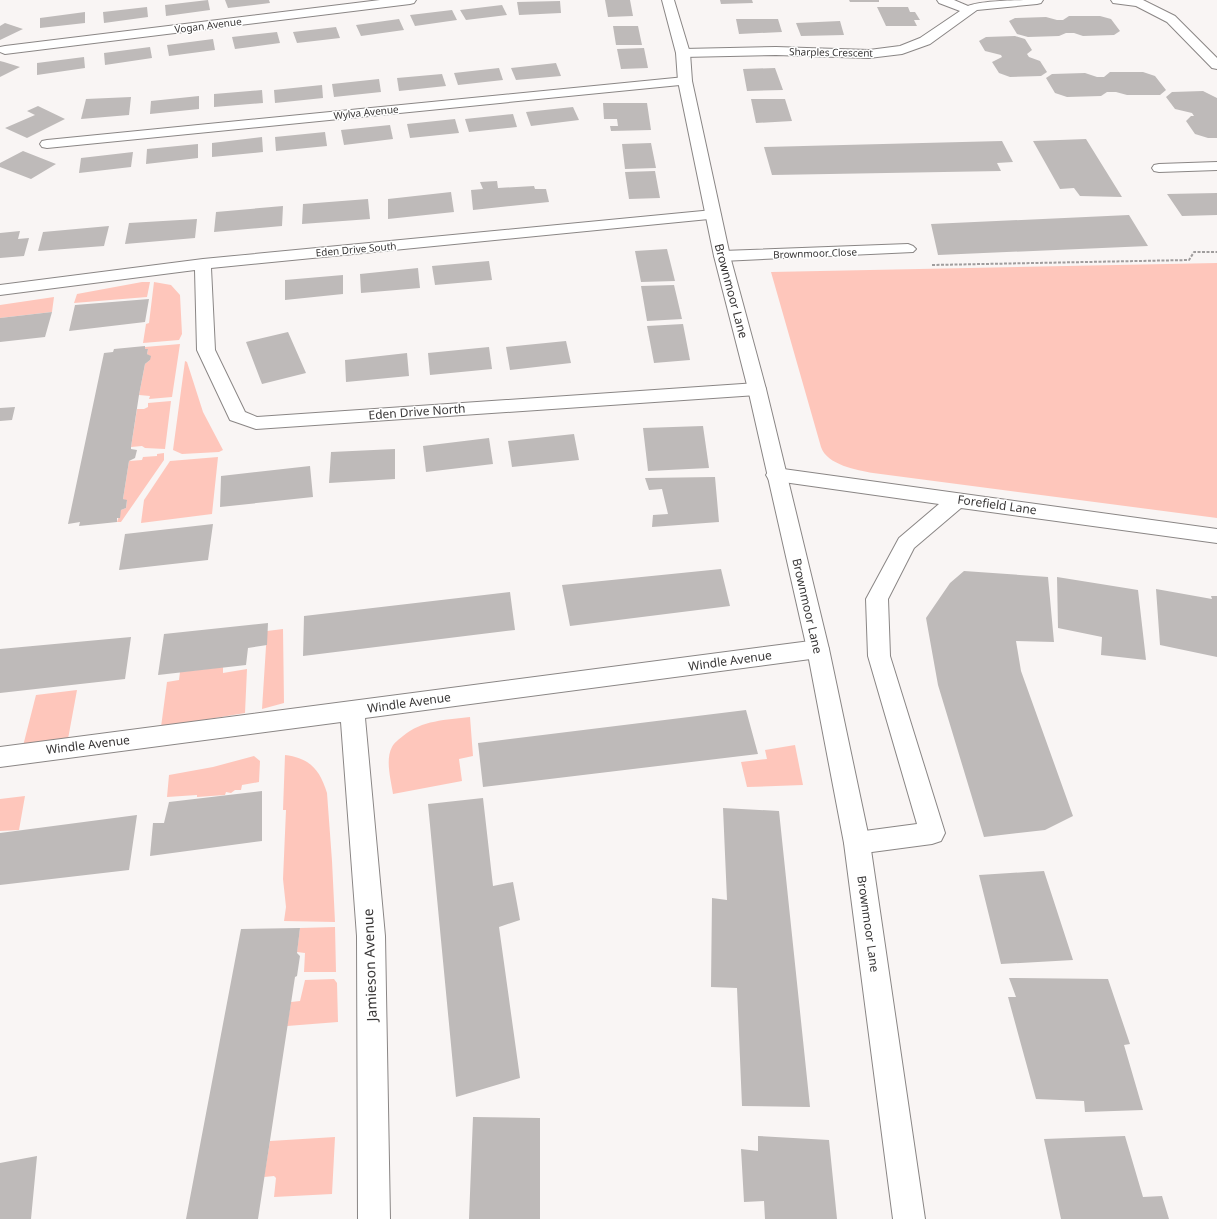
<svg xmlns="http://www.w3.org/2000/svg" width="1217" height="1219" viewBox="0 0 1217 1219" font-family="'Noto Sans',sans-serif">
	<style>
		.green { fill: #fec6bb }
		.building { fill: #bebab9 }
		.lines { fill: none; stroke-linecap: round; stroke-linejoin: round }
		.service-casing { stroke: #8a8685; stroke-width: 2 }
		.minor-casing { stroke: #8a8685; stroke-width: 2 }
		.tertiary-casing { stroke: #8a8685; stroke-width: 2 }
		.path { stroke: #a09d9d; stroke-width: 2; stroke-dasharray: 3 1.5; stroke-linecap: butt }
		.service { fill: #fff; fill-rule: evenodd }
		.minor { fill: #fff; fill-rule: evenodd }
		.tertiary { fill: #fff; fill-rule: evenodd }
		.labels { text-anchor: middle; stroke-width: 3; stroke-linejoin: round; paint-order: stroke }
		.far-street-label { font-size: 10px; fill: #383636; stroke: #fff }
		.street-label { font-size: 12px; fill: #383636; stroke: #fff }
		.near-street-label { font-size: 14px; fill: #383636; stroke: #fff }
	</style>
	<rect width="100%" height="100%" fill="#f9f5f4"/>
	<path class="green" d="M1217,263v255l-344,-45c-16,-3 -46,-8 -52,-26l-50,-175z
		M142,282h8l-3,15 -73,6 3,-9z
		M154,282l17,3 9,10 2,39 -3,6 -36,3 3,-19 3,-1z
		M54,297l-2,15 -52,6v-13z
		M180,344l-8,53 -23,2 1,-3 -11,-1 6,-31 5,-4v-4l-3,-2 1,-5h-3v-2z
		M185,361l2,1 16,50 20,38 -4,2 -37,2 -9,-4z
		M171,401l-6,48 -20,-1 -3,-2 -11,1 6,-38h7l4,-2v-4z
		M164,453v7l-43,62h-4l4,-12 5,-2 1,-7 -4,-2 6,-38 13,-1 1,-3 14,-1v-2z
		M218,457l-6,57 -71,9 3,-23 26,-39z
		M283,629l1,74 -22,6 5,-78z
		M223,667v6l24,-4 -2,44 -84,14 6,-45 12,-2 1,-8z
		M77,690l-9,49 -45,7 13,-51z
		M470,717l3,39 -14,3 3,22 -69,13c-2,-14 -8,-34 -1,-47 2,-4 7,-8 11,-11 19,-16 43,-16 67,-19z
		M795,745l8,40 -56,2 -6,-25 26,-3 -2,-9z
		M285,755c25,3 35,15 42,38l5,68 3,61 -51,-1 2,-14 -3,-28 3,-69h-3z
		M254,756l6,5 -1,21 -17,3 -1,5h-6l-4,3 -5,-1 -1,3 -28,2v-2l-30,2 2,-22 44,-8z
		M25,796l-6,34 -19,1v-32z
		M335,927l1,45h-32l1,-19 -8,-1 3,-24z
		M334,979l3,4 1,39 -51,4 4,-24 9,-1 5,-21z
		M335,1137l-3,57 -58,3 2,-19 -2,-2 -10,1 6,-36z"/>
	<path class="building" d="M208,0l2,10 -44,6 -1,-11z
		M225,0h44l1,3 -42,5z
		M605,0h25l3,16 -25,1z
		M720,0h32l1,3 -32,1z
		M849,0h30v2h-29z
		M560,1l1,12 -42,2 -2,-13z
		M502,5l5,10 -41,5 -6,-10z
		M147,7l1,10 -44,6 -1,-11z
		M877,7h31l2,5h5l5,8h-6l3,6h-31z
		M452,10l5,10 -42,6 -5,-11z
		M85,12v11l-45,5v-10z
		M1069,16h31l11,3 9,12 -6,4 -31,1 -9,-3h-8l-7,3 -31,1 -11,-3 -8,-13 6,-3 31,-1 11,3h6z
		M399,19l5,11 -43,6 -5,-11z
		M736,19h42l4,13 -43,2z
		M840,21l4,14 -43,1 -5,-13z
		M5,23l18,6 -23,11v-14z
		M613,26h25l4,19h-26z
		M336,27l4,11 -43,5 -4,-11z
		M277,32l3,11 -45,6 -3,-12z
		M1015,36l10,3 7,11 -5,4 2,3 11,4 7,11 -6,4 -31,1 -11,-4 -7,-11 10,-5 -1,-2 -16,-4 -6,-10 7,-4z
		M213,39l2,11 -46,6 -2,-11z
		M150,47l2,11 -47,7 -1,-12z
		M644,48l4,20 -27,1 -4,-20z
		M84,57l1,11 -48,7v-12z
		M0,61l4,1 16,5 -20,10z
		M556,63l5,13 -45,4 -5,-12z
		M499,68l4,12 -45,5 -4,-12z
		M775,68l8,22 -36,1 -4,-22z
		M1110,72h33l12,4 11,14 -6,5h-33l-11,-3h-9l-6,4 -34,1 -12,-4 -9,-15 6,-4 33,-1 12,4h7z
		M442,74l4,12 -47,5 -2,-13z
		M379,79l2,13 -47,5 -2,-13z
		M322,85l1,13 -48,5 -1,-13z
		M262,90l1,13 -49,4v-13z
		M1203,91l14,7v40h-9l-13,-4 -9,-13 5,-5h3l-2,-3 -17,-4 -9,-12 6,-5z
		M199,96v13l-49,5 1,-13z
		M131,97l-2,18 -48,4 5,-20z
		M751,99h34l7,22 -36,2z
		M603,103h44l4,27 -40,1 -1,-5h8l-1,-7h-13z
		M38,106l27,13 -38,19 -22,-10 30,-13 -8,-4z
		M573,107l6,13 -48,6 -5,-14z
		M513,114l4,13 -48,5 -4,-13z
		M455,119l4,14 -49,5 -3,-14z
		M390,125l3,14 -49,6 -3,-15z
		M325,132l2,14 -51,5 -1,-14z
		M262,137l1,15 -51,5v-14z
		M1086,139l36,58 -42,-1 -6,-8 -14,1 -27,-48z
		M1002,141l11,21 -16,1 4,8 -229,4 -8,-28z
		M651,143l5,25 -31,1 -3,-25z
		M198,144v14l-52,6 1,-15z
		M23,151l33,13 -25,15 -31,-12v-4z
		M133,152l-2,15 -52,6 2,-15z
		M655,171l5,27 -31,1 -4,-27z
		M497,181l1,7 36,-2 1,3h11l3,13 -76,8 -2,-20 12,-1 -3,-7z
		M451,192l3,20 -66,7v-20z
		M1217,193v22l-35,1 -15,-22z
		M368,199l2,20 -68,5 1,-20z
		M283,206l-1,20 -68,6 2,-20z
		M1129,215l19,31 -210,9 -7,-31z
		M197,219l-2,19 -70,6 4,-21z
		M109,226l-5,20 -66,5 5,-19z
		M20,231l-2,8 11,-1 -5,18 -24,2v-25z
		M667,249l8,32 -34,1 -6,-31z
		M489,261l3,19 -57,5 -3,-19z
		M418,268l2,20 -59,5 -1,-19z
		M343,275v19l-58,6v-20z
		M674,285l8,34 -35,2 -6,-35z
		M149,299l-4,23 -76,9 6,-26z
		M52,312l-7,25 -45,5v-24z
		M683,324l7,36 -36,3 -7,-37z
		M288,332l18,41 -44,11 -16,-42z
		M566,341l5,22 -61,7 -4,-23z
		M145,346v3h3l-1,5 4,2 -1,4 -5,4 -6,31 -8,52v2l6,1 -2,8 -6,3 -6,38 4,1 -1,8 -5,2 -1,8h-3v4l-38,4 1,-4 -12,2 36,-171 9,-1 1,-3z
		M489,347l3,22 -62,6 -2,-22z
		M407,353l2,23 -63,6 -1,-22z
		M15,407l-3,13 -12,1v-13z
		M703,426l6,42 -61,3 -5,-43z
		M574,434l5,26 -67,7 -4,-26z
		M489,438l4,26 -67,8 -3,-26z
		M395,449v30l-66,4 2,-31z
		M310,466l3,31 -93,10 1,-31z
		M715,477l4,45 -67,5 1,-12 15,-1 -6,-25 -13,1 -4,-12z
		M213,524l-5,36 -89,10 6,-36z
		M721,569l9,37 -160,20 -8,-41z
		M964,571l84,6 6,65 -38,-1 5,30 52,145 -28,14 -61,7 -46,-152 -12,-67 24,-35z
		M1057,577l81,13 8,70 -45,-5 1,-18 -44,-9z
		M1156,589l56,10 -1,-3h6v61l-57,-12z
		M510,592l5,38 -212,26 1,-40z
		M268,623l-1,22 -19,3 -2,17 -88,10 6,-41z
		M131,637l-6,42 -125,14v-44z
		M746,710l12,44 -275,33 -5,-44z
		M262,791v50l-112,15 3,-33h11l5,-21z
		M483,798l10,88 20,-4 7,38 -21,7 21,151 -64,19 -28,-293z
		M723,808l56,3 31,296 -68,-1 -5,-118 -26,-1 1,-89 15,2z
		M137,815l-8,55 -129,15v-52z
		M1044,871l29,89 -72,4 -22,-89z
		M300,928l-3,25 3,3 -3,20 -2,1 -37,242h-72l55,-290z
		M1009,978l99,1 22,65 -6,1 19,65 -58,2 -1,-11 -48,-2 -28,-102h8z
		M473,1117l67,1v101h-71z
		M758,1136l71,4 8,79h-72l-1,-18 -20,1 -3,-53 17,2z
		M1125,1136l18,61 19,-1 7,23h-108l-17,-80z
		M37,1156l-6,63h-31v-56z"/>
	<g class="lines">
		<defs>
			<path id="service" d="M908,244l5,2 3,3 -3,3 -191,9 -6,-2 -2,-3 2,-3 6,-2z"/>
			<path id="minor" d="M380,0h36l-2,3 -4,1 -405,50 -5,-2v-5l5,-1z
				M937,0h17l14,6c14,-6 57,-6 75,-6l-2,3 -4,1 -60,6 -47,34 -28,10 -33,4 -93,-3 -93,2 -5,-1 -2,-3 2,-3 5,-1 93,-2 93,3 31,-4 20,-8 40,-27 -21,-8z
				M1111,0h32l32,16 42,42v11l-5,-1 -45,-46 -31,-16 -23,-3z
				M685,77l5,1 2,3 -2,3 -643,64 -5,-1 -2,-3 2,-3 5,-1z
				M1217,162v8l-58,2 -5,-1 -2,-3 2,-3 5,-1z
				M713,210l6,2 2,3 -2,3 -508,50 4,82 30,62 12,5 500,-34 7,2 2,4 -2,4 -7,2 -501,34 -26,-9 -33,-70 -2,-80 -195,25v-10l203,-26z
				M776,468l441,61v14l-256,-35 -47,40 -26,51 2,57 55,177 -4,8 -9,3 -75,10 -9,-3 -4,-8 4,-8 9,-3 60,-8 -49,-168 -2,-57 33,-61 40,-34 -170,-24 -3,-5 3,-5z
				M818,640l8,3 3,6 -3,6 -8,3 -453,60 20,218 5,283h-32l-1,-283 -16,-214 -341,45v-20z"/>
			<path id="tertiary" d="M662,0h12l16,53 2,28 38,175 36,133 63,260 41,194 55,376h-32l-49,-376 -37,-194 -59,-260 -34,-133 -36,-175 -2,-28z"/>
		</defs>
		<use href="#service" class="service-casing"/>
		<use href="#minor" class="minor-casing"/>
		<use href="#tertiary" class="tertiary-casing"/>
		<path class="path" d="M932,265l257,-5 5,-8h23"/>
		<use href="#service" class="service"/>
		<use href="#minor" class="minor"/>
		<use href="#tertiary" class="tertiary"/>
	</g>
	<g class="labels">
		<g class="far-street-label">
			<text transform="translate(208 25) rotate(-7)" y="4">Vogan Avenue</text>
			<text transform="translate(831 52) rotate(1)" y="4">Sharples Crescent</text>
			<text transform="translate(366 112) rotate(-6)" y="4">Wylva Avenue</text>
			<text transform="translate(356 249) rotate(-5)" y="4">Eden Drive South</text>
			<text transform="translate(815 253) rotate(-2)" y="4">Brownmoor Close</text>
		</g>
		<g class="street-label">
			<text transform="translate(731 291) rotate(75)" y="4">Brownmoor Lane</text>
			<text transform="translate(417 412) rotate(-4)" y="4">Eden Drive North</text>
			<text transform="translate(997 505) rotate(8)" y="4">Forefield Lane</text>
			<text transform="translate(807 606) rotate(77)" y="4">Brownmoor Lane</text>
			<text transform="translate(730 661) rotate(-8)" y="4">Windle Avenue</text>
			<text transform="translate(409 703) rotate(-8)" y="4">Windle Avenue</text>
			<text transform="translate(88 745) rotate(-7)" y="4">Windle Avenue</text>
			<text transform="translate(868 924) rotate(82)" y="4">Brownmoor Lane</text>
		</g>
		<g class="near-street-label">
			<text transform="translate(370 965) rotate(-92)" y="5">Jamieson Avenue</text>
		</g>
	</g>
</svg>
